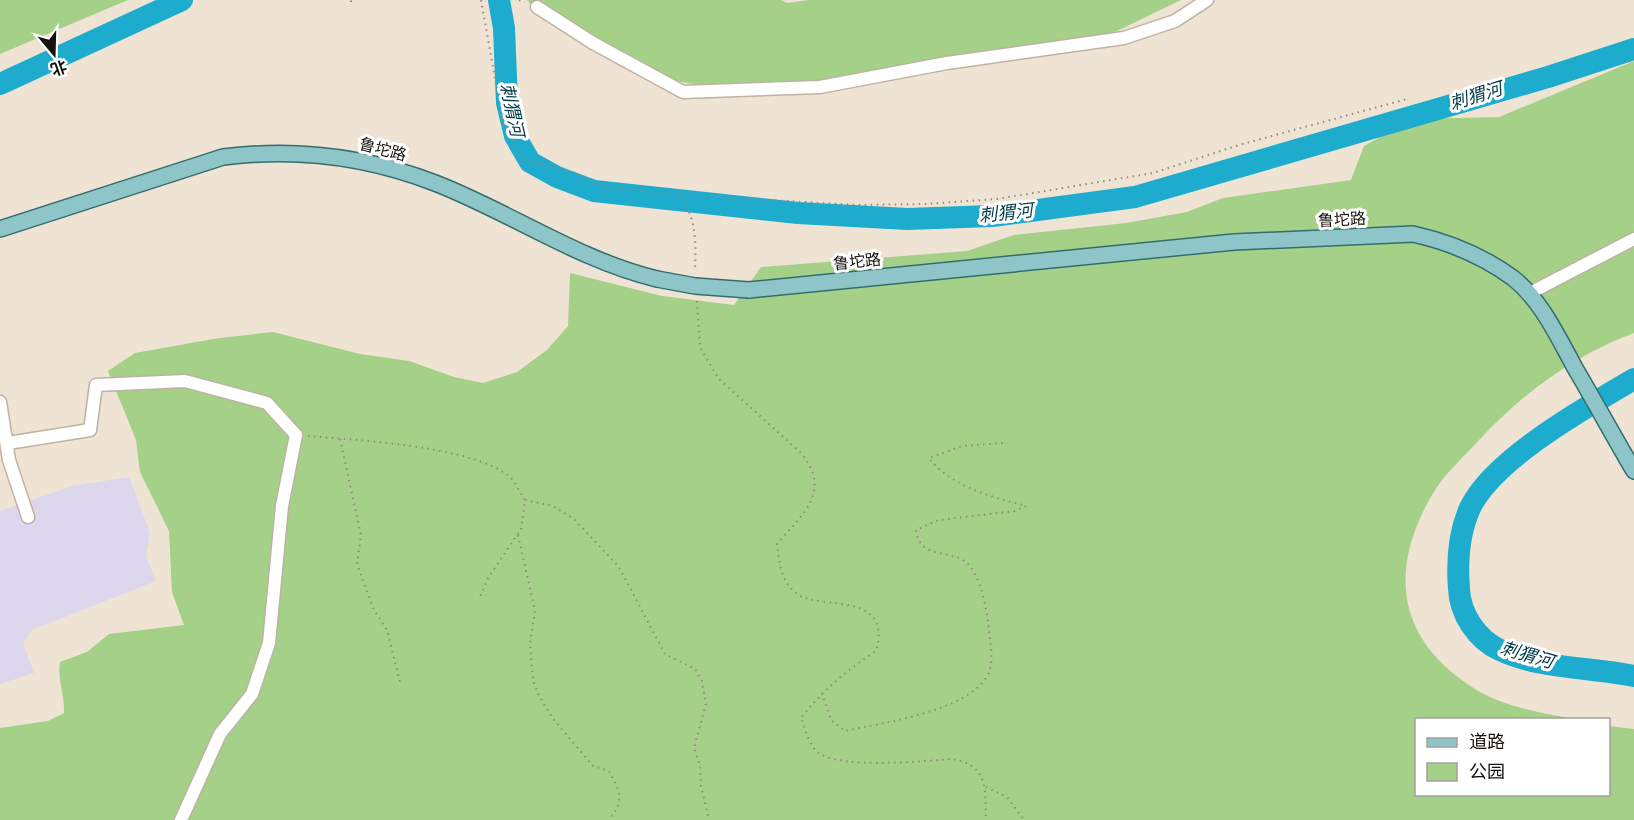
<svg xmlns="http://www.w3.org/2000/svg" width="1634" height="820" viewBox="0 0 1634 820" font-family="'PT Sans Narrow','Noto Sans SC',sans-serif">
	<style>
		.commercial { fill: #dcd7ed }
		.green { fill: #a5d087 }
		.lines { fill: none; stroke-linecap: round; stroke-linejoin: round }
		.river { stroke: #1dacce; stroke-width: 22 }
		.minor-casing { stroke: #beb2a3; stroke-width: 15 }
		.major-casing { stroke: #336d6e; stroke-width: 18 }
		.path { stroke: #91897e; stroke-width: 2; stroke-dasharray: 1.5 4.5; stroke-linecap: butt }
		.minor { stroke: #fff; stroke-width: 12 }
		.major { stroke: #8ec5c8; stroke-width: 15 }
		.major-bridge-casing { stroke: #336d6e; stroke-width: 18; stroke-linecap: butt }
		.major-bridge { stroke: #8ec5c8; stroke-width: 15 }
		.labels { text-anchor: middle; stroke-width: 6; stroke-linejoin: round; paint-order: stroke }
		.street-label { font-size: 16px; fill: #15110c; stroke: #fff }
		.water-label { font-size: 18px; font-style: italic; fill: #003b49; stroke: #fff }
	</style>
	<rect width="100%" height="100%" fill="#efe3d3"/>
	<path class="commercial" d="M129,477l21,56 -4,23 10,25 -124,49 -9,13 11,30 -34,11v-173l72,-25z"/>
	<path class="green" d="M0,0h128l-128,54z
		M527,0h254l6,3 22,-3h372l-64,31 -44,11 -245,43 -118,2 -45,-8 -129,-68z
		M1634,61v272c-61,23 -111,60 -155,107 -16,18 -35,34 -47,55 -45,77 -34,146 43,194 29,18 67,24 100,30l-159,1v74h192l1,-68 25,3v91h-1634v-92l48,-7 16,-8c1,-18 -7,-33 -4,-51l27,-10 22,-18 75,-9 -12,-33 -3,-61 -29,-59 -4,-32 -28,-69 27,-18 84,-15 54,-6 87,22 49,7 45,16 29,6 34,-11 30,-22 21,-24 2,-53 92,23 72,9 27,-38 206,-16 47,-16 112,-12 61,-11 36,-14 128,-18 13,-34 49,-27 86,-2z"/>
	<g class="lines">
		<path class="river" d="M499,0l5,28 3,75 8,33 15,26 27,15 37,14 204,22 109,6 85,-3 143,-19 413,-120 86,-28
			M0,84l182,-84
			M1634,379c-46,27 -141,80 -164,129 -11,24 -13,55 -11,81 1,24 17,50 41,61 40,19 91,17 134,26"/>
		<defs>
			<path id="minor" d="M537,7l56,36 90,49 137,-5 127,-24 177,-25 51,-17 32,-21
				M1528,294l106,-55
				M0,402l9,58 19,57
				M8,443l82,-13 6,-45 89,-4 82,22 29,32 -14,71 -13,137 -17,51 -32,40 -39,86"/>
			<path id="major" d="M0,229l223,-72c72,-9 145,0 212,26 75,29 143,77 222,96
				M749,290l485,-48 179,-8c36,8 70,22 100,44 28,22 45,59 62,90 20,34 39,69 59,103"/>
		</defs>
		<use href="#minor" class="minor-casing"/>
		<use href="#major" class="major-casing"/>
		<path class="path" d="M481,0l22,123 19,36 50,14 31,14 76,8c18,21 17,50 16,76
			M519,0l6,2
			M351,2v-2
			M679,195l179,10 67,-1 72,-5 156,-26 86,-28 168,-46
			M697,301l3,46 18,31 84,76c30,39 0,60 -25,90 2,18 4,38 20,50 25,17 96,-4 79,57 -29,19 -54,40 -75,67 4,11 9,30 19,36 26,15 102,7 133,5 36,7 32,30 33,61
			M308,436c48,4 166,10 202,41 6,6 10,16 15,23l-4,29 -33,49 -9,21
			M340,439l21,96 -4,29 17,46 13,20 13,52
			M525,500l28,6 22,14 44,47 46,87 30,15 7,12 4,23 -12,44 6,17 1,21 8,34
			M518,535l17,76 -5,32 3,37 6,16 15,24 39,46 16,5c11,21 16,29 0,49
			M822,693l9,27 14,11c37,-8 123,-20 142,-55 8,-13 3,-31 2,-45 -2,-19 -7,-51 -20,-66 -15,-17 -50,-4 -53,-35l23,-10 76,-9 11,-5c-33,-9 -75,-19 -97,-48l33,-12 41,-3
			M986,787l21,10 17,23"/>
		<use href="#minor" class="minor"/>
		<use href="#major" class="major"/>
		<defs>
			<path id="major-bridge" d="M657,279l38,7 54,4"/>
		</defs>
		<use href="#major-bridge" class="major-bridge-casing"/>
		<use href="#major-bridge" class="major-bridge"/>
	</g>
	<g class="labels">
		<g class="street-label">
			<text transform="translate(383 149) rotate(15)" y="6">鲁坨路</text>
			<text transform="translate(1342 219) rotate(-3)" y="6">鲁坨路</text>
			<text transform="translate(857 261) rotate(-6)" y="6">鲁坨路</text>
		</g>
		<g class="water-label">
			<text transform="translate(1476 96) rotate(-17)" y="6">刺猬河</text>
			<text transform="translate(512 110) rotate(78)" y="6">刺猬河</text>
			<text transform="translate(1006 213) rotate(-6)" y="6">刺猬河</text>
			<text transform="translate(1527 655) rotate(16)" y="6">刺猬河</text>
		</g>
	</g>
	<rect x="1415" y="718" width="195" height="78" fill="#ffffff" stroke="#a1a09e" stroke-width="1.5"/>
	<rect x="1427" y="738" width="30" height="9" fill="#8ec5c8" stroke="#a1a09e" stroke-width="1.5"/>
	<text x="1469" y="748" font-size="18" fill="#15110c">道路</text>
	<rect x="1427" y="763" width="30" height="18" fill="#a5d087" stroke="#a1a09e" stroke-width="1.5"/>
	<text x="1469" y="778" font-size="18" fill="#15110c">公园</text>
	<g transform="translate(54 54) rotate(161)" stroke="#ffffff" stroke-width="4.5" paint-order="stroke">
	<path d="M0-4.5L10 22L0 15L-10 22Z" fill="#15110c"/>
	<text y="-9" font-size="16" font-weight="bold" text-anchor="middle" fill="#15110c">北</text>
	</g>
</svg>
